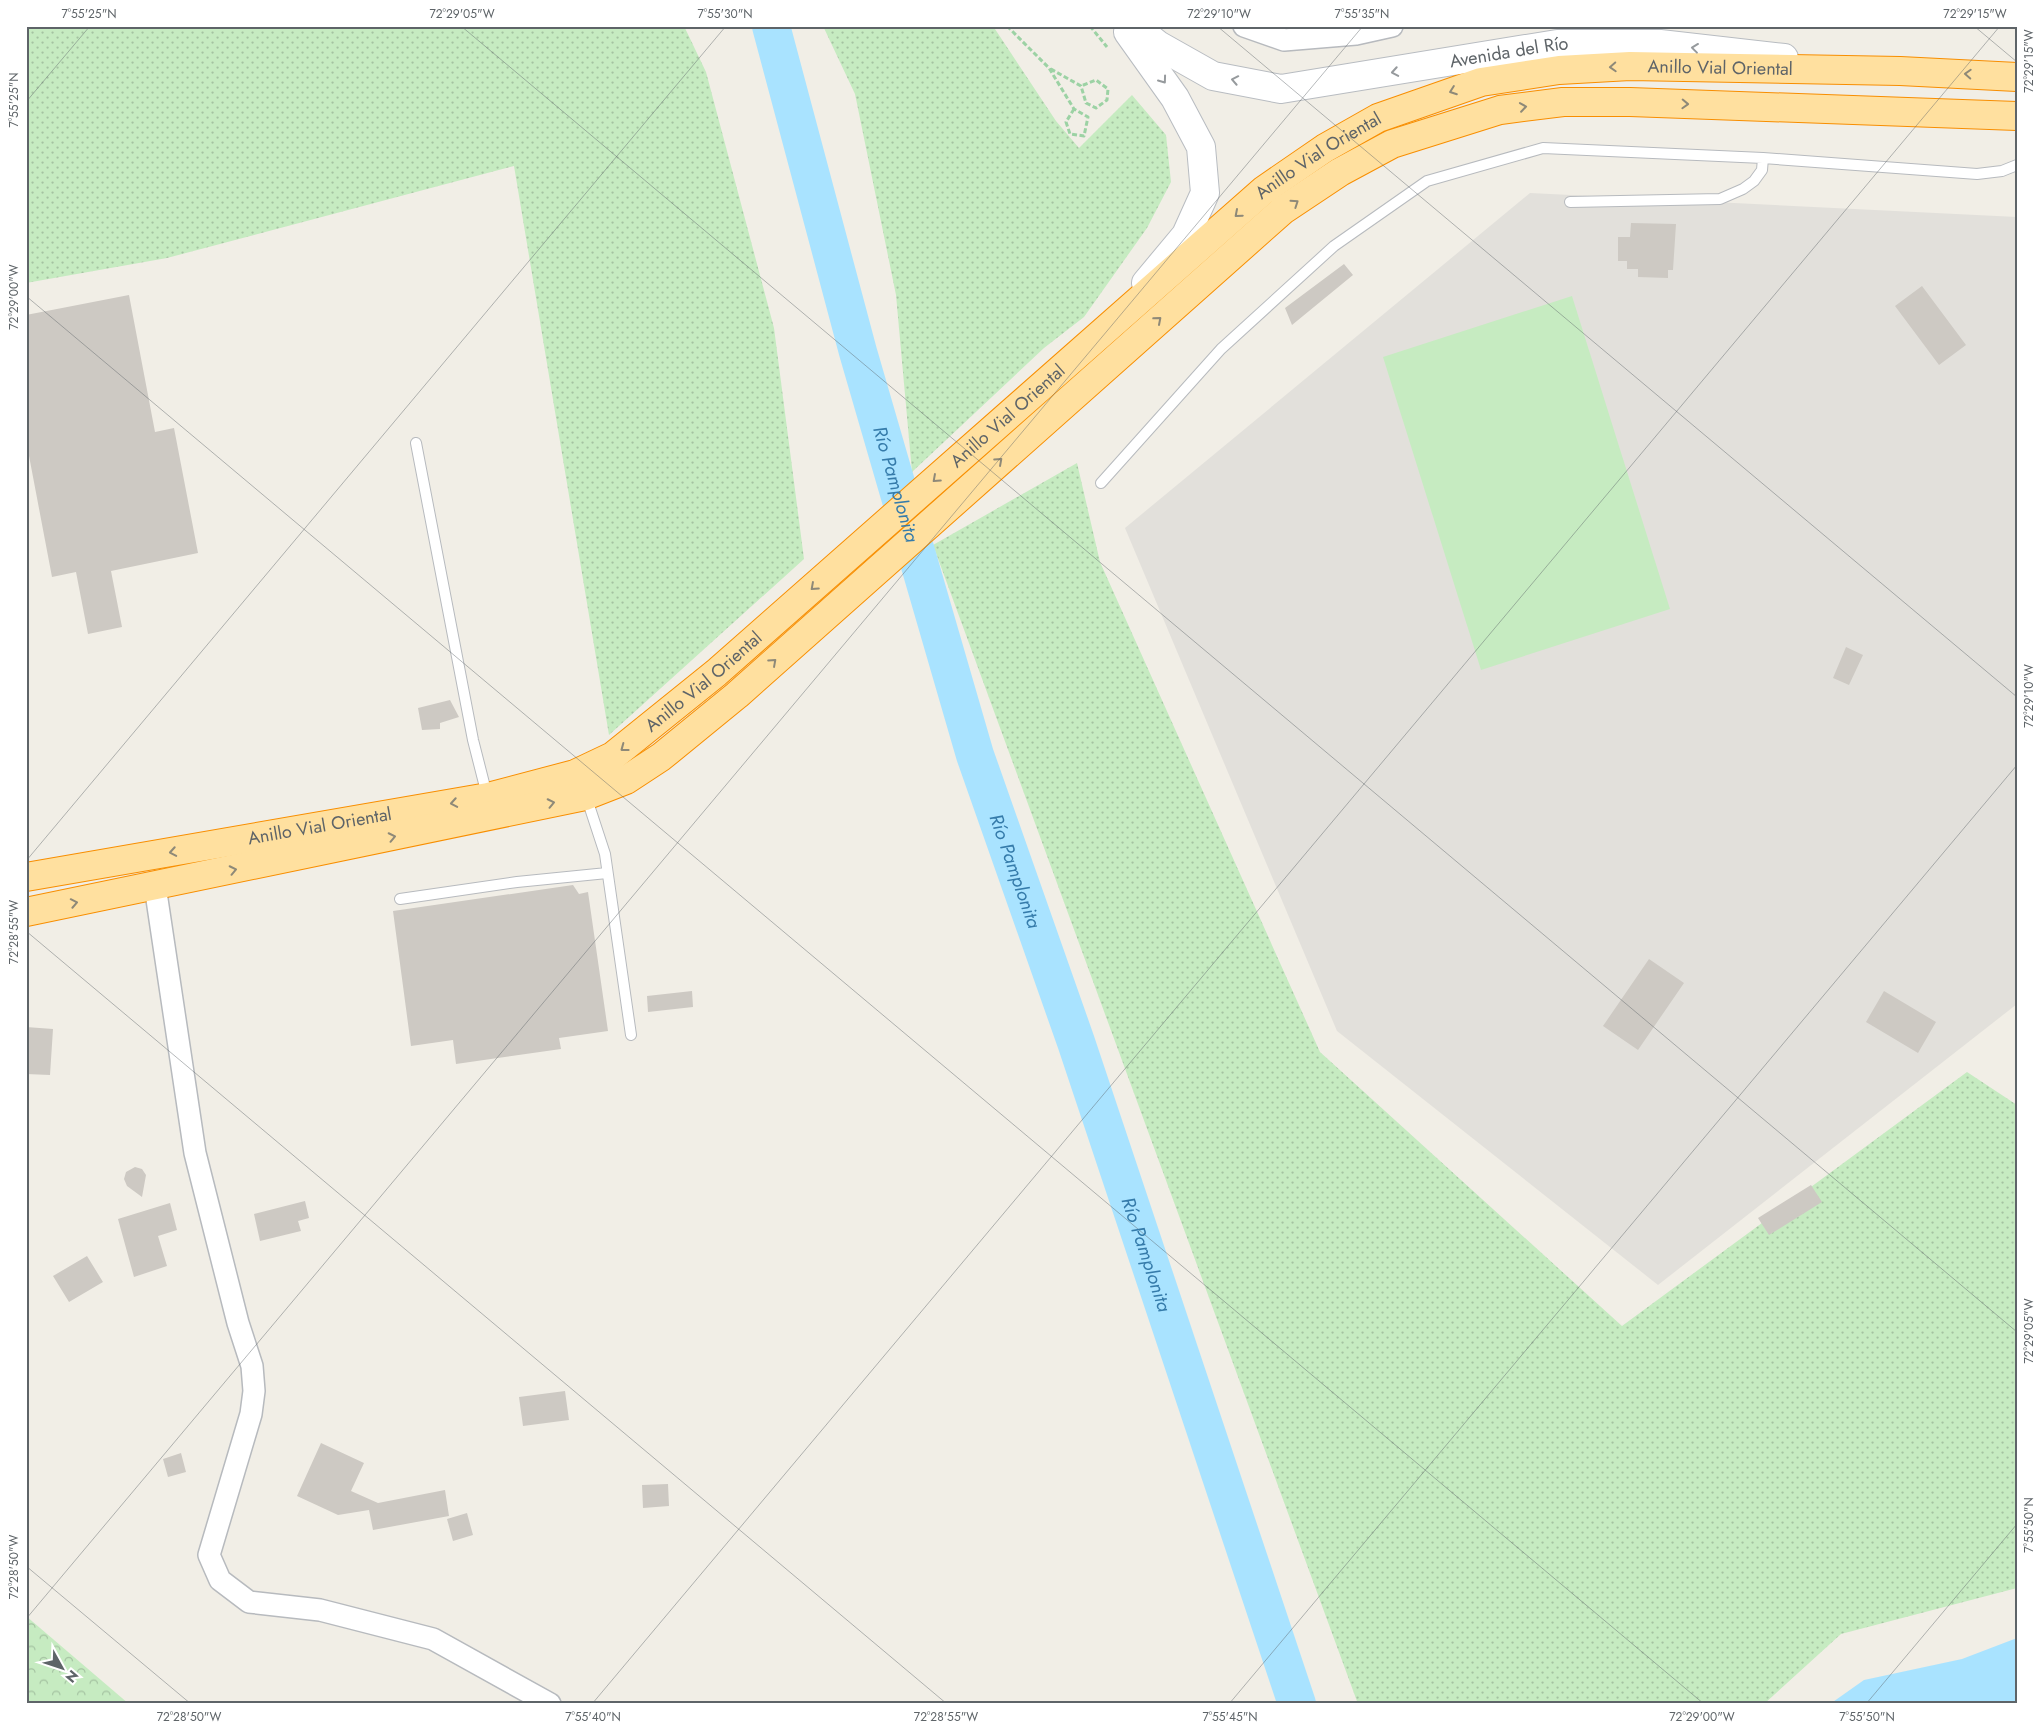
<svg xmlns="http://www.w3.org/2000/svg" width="2043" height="1730" viewBox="0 0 2043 1730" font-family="Jost,sans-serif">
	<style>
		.industrial { fill: #e2e0db }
		.grass { fill: url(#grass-dots) }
		.forest { fill: url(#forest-crowns) }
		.pitch { fill: #c6ebc1 }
		.water { fill: #a9e3ff }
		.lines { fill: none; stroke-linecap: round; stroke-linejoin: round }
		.river { stroke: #a9e3ff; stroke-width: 38 }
		.building { fill: #cdc9c3 }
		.service-casing { stroke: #b7babe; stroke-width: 12 }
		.minor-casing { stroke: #b7babe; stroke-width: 24 }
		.secondary-casing { stroke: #b8bcc1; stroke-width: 30 }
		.trunk-casing { stroke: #f88e00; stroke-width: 30 }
		.path { stroke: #9cd2a4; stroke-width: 3; stroke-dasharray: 5 2.5; stroke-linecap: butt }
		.service { stroke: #fff; stroke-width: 10 }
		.minor { stroke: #fff; stroke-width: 21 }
		.secondary { stroke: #fff; stroke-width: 28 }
		.trunk { stroke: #ffe09f; stroke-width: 28 }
		.oneway { stroke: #969a9d }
		.oneway2 { stroke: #8e8978 }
		.ticks { fill: none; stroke: #5e6468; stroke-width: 1; stroke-opacity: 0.45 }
		.labels { text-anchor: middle; stroke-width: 5; stroke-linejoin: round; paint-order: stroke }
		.street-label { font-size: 18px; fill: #5e6468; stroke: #fff }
		.water-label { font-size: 19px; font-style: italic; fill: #357baa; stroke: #fff }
		.neatline { fill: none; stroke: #5e6468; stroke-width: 2 }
		.ticks-label { font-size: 12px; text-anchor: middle; fill: #5e6468 }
	</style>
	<defs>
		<pattern id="grass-dots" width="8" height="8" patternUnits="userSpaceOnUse" patternTransform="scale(1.25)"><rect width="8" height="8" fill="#c6ebc1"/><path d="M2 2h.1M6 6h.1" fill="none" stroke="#a4c2a1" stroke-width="1.8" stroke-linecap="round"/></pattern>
		<pattern id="forest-crowns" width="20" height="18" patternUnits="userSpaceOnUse" patternTransform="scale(1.25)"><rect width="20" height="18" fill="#c6ebc1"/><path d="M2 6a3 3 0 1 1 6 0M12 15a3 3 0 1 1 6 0" fill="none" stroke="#a4c2a1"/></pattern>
	</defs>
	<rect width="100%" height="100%" fill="#f1eee6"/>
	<path class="industrial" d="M1530,193l487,24v787l-359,281 -321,-254 -212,-503z"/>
	<path class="grass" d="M26,26h658l22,46 68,256 30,231 -195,176 -95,-569 -347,92 -141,25z
		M823,26h170l63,95 23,27 53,-53 34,40 5,47 -24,46 -63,89 -40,31 -132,124 -16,-177 -41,-201z
		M1077,463l23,99 220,490 302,274 345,-254 50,33v483l-176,46 -77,70h-406l-425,-1159z"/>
	<path class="forest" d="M26,1616l103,88h-103z"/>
	<path class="pitch" d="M1572,296l98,313 -189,61 -98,-313z"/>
	<path class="water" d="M2017,1638v66h-187l34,-24 98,-21z"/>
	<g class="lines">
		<path class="river" id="s1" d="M771,26l87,326 117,403 101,287 221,662"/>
	</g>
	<path class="building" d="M1631,223l45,1 -3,46h-5v8l-30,-1v-8h-11v-8h-9v-24h12z
		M1344,264l9,11 -61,50 -7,-17z
		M1922,286l44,59 -27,20 -44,-59z
		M129,295l26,137 19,-4 24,125 -87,18 11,56 -34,7 -12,-62 -24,5 -26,-137v-125z
		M1846,647l17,8 -14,30 -16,-7z
		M450,700l9,17 -19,6v6l-18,1 -4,-22z
		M573,885l6,9 9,-2 20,139 -49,7 2,11 -105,15 -3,-24 -42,6 -18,-135z
		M1649,959l35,24 -46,67 -35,-24z
		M692,991l1,16 -45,5 -1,-16z
		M1884,991l52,31 -18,31 -52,-31z
		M26,1027l27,2 -3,46 -24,-1z
		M135,1167l7,2 4,6 -4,22 -15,-11 -3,-7 2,-7z
		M1811,1185l11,17 -53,33 -11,-17z
		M305,1201l4,17 -11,3 3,10 -41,10 -6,-27z
		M170,1203l7,27 -19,6 9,30 -33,11 -16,-58z
		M87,1256l16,26 -34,20 -16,-26z
		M565,1391l4,29 -46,6 -4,-29z
		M321,1443l43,20 -13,28 27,12 67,-13 4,26 -76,14 -4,-20 -31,5 -41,-19z
		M181,1453l5,19 -18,5 -5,-18z
		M668,1484l1,22 -26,2 -1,-23z
		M467,1513l6,22 -20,6 -6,-22z"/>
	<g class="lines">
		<defs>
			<path id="service" d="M1570,202l150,-3 23,-10 11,-8 8,-11 1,-12 214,16 25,-3 15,-6
				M416,443l57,297 14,55
				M1101,483l120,-134 113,-103 93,-65 116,-33 220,10
				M586,796l19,58 26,181
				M400,899l117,-17 90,-9"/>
			<path id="minor" d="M1244,26l40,14 72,-6 36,-8
				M155,886l40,267 43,170 14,43 2,25 -3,23 -42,141 11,25 29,22 71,8 113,29 117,65"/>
			<g id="secondary">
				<path id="s2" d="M1134,26l24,19 55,31 68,13 276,-45h103l124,14"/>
				<path d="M1128,32l47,66 26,49 4,46 -19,42 -40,48"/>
			</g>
			<g id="trunk">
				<path id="s3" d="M26,877l462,-80 87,-23 38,-18 103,-83 548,-483 61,-42 53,-30 103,-36 78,-12 71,-4 270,5 117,6"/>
				<path d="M26,912l559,-116 41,-16 35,-23 76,-62 546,-485 57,-38 52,-28 108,-34 63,-8h67l387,14"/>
			</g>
		</defs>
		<use href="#service" class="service-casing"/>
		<use href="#minor" class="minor-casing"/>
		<use href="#secondary" class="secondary-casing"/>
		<use href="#trunk" class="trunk-casing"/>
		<path class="path" d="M1007,26l42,42
			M1090,26l17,21
			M1074,109l-8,13 4,12 14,2 4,-19 -14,-8 -25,-41 32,18 5,17 10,5 11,-8 1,-11 -12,-9 -15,6"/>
		<use href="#service" class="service"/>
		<use href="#minor" class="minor"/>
		<use href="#secondary" class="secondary"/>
		<use href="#trunk" class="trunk"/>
	</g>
	<defs><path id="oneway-chevron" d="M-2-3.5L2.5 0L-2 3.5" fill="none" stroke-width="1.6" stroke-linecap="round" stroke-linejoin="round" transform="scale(1.25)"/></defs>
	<g class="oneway">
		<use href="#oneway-chevron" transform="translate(1695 48) rotate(-173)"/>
		<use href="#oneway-chevron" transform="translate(1395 72) rotate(170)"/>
		<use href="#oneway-chevron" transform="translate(1163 80) rotate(54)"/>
		<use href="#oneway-chevron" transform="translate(1235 80) rotate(-169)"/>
	</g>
	<g class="oneway2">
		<use href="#oneway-chevron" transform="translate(1613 67) rotate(177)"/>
		<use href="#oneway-chevron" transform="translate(1968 74) rotate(-177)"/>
		<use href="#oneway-chevron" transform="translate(1453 91) rotate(160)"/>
		<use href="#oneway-chevron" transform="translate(1685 104) rotate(2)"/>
		<use href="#oneway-chevron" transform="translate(1523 107) rotate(-8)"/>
		<use href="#oneway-chevron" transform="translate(1295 203) rotate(-34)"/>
		<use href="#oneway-chevron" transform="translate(1238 214) rotate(139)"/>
		<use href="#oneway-chevron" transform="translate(1158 320) rotate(-41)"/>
		<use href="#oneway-chevron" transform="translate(999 461) rotate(-42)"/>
		<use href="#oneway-chevron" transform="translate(936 479) rotate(138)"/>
		<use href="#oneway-chevron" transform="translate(814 587) rotate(138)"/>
		<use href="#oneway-chevron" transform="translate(773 662) rotate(-42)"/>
		<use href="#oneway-chevron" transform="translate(624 748) rotate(143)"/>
		<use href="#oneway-chevron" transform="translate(454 803) rotate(170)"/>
		<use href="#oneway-chevron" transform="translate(551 803) rotate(-12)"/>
		<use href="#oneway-chevron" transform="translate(392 837) rotate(-12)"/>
		<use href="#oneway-chevron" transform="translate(173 852) rotate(170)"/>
		<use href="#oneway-chevron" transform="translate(233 870) rotate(-12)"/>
		<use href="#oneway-chevron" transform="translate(74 903) rotate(-11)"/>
	</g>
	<path class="ticks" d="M461,26l1556,1306M1217,26l800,671M1974,26l43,36M26,102l64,-76M26,296l1678,1408M26,861l700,-835M26,931l921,773M26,1566l165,138M26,1619l1337,-1593M592,1704l1408,-1678M1229,1704l788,-939M1866,1704l151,-180"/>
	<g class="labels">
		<g class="street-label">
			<text dy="6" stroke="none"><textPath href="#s2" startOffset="394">Avenida del Río</textPath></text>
			<text dy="6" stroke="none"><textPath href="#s3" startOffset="1948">Anillo Vial Oriental</textPath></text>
			<text dy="6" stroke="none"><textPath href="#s3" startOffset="1528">Anillo Vial Oriental</textPath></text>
			<text dy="6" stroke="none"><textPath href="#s3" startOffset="1122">Anillo Vial Oriental</textPath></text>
			<text dy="6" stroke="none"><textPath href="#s3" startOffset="718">Anillo Vial Oriental</textPath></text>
			<text dy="6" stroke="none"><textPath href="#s3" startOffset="298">Anillo Vial Oriental</textPath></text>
		</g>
		<g class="water-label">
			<text dy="7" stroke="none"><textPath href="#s1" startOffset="475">Río Pamplonita</textPath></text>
			<text dy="7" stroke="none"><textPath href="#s1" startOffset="880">Río Pamplonita</textPath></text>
			<text dy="7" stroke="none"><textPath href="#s1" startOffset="1285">Río Pamplonita</textPath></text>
		</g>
	</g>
	<rect width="2043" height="1730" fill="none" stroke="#ffffff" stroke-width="55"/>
	<g transform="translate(62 1668) rotate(130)" stroke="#ffffff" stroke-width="4" paint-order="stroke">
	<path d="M0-4L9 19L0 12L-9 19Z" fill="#5e6468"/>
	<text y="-8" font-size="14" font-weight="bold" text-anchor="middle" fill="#5e6468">N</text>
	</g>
	<rect x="28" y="28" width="1988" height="1674" class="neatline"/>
	<g class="ticks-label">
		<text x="89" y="18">7°55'25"N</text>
		<text x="462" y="18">72°29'05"W</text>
		<text x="725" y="18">7°55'30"N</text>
		<text x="1219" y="18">72°29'10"W</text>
		<text x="1362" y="18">7°55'35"N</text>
		<text x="1975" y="18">72°29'15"W</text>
		<text transform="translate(2029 61) rotate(-90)" y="4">72°29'15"W</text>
		<text transform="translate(14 100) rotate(-90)" y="4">7°55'25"N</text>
		<text transform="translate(14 297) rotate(-90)" y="4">72°29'00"W</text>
		<text transform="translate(2029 696) rotate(-90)" y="4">72°29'10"W</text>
		<text transform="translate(14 932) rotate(-90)" y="4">72°28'55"W</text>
		<text transform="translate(2029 1331) rotate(-90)" y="4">72°29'05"W</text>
		<text transform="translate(2029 1525) rotate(-90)" y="4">7°55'50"N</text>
		<text transform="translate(14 1567) rotate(-90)" y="4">72°28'50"W</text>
		<text x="189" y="1721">72°28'50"W</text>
		<text x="593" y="1721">7°55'40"N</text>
		<text x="946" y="1721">72°28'55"W</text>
		<text x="1230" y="1721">7°55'45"N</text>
		<text x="1702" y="1721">72°29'00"W</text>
		<text x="1867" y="1721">7°55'50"N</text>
	</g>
</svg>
